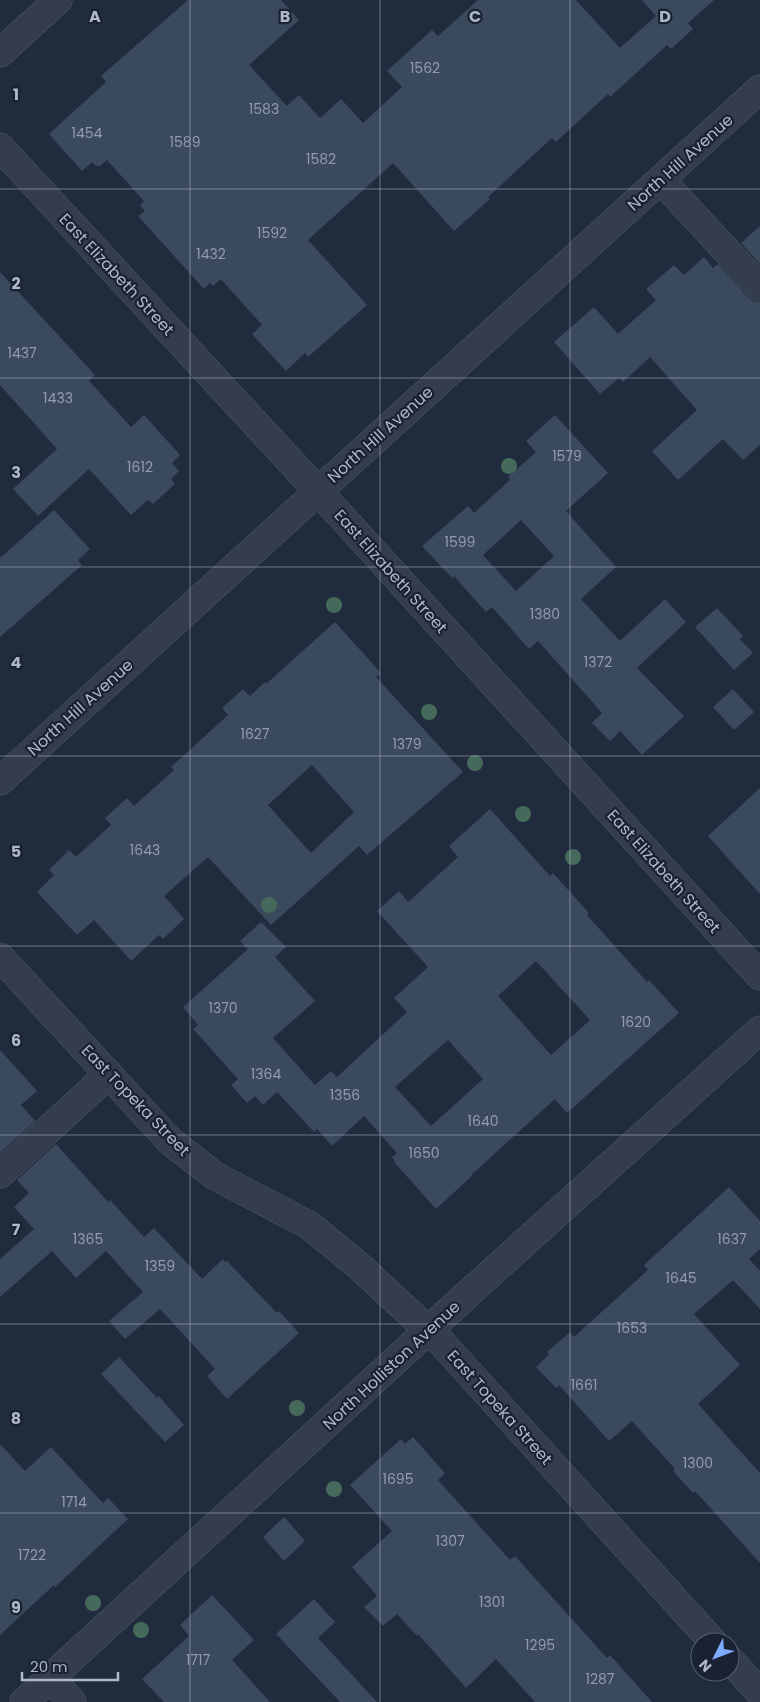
<svg xmlns="http://www.w3.org/2000/svg" width="760" height="1702" viewBox="0 0 760 1702" font-family="Poppins,sans-serif">
	<style>
		.building { fill: #3b495d; fill-rule: evenodd }
		.lines { fill: none; stroke-linecap: round; stroke-linejoin: round }
		.minor-casing { stroke: #4f5868; stroke-width: 29 }
		.minor { stroke: #343d4d; stroke-width: 28 }
		.tree { fill: #456a5b }
		.grid { fill: none; stroke: #afb8c9; stroke-width: 1; stroke-opacity: 0.55 }
		.labels { text-anchor: middle; stroke-width: 4.5; stroke-linejoin: round; paint-order: stroke }
		.number-label { font-size: 14px; fill: #929cae }
		.street-label { font-size: 16px; fill: #afb8c9; stroke: #192232 }
		.grid-label { font-size: 16px; text-anchor: middle; font-weight: bold; fill: #afb8c9; stroke: #192232; stroke-width: 4.5; stroke-linejoin: round; paint-order: stroke }
	</style>
	<rect width="100%" height="100%" fill="#202b3d"/>
	<path class="building" d="M188,0h93l18,20 -50,45 38,41 12,-11 21,23 21,-19 22,24 39,-36 -15,-16 45,-41 6,6 40,-36h98l44,48 36,-32 -14,-16h72l-26,23 5,6 -22,20 -4,-4 -57,52 -2,-3 -52,48 -4,-4 -64,59 2,2 -36,32 -61,-68 -85,77 59,65 -59,52 -3,-4 -19,18 -34,-37 10,-9 -41,-46 -8,7 -3,-3 -6,6 -66,-73 7,-5 -5,-6 4,-4 -37,-41 -8,7 -1,-2 -2,1 -4,-4 -10,9 -33,-37 57,-52 -5,-6z
		M760,226v38l-19,-21z
		M704,257l9,11 5,-4 31,34 6,4h5v143l-17,15 -20,-21 -45,41 -26,-29 45,-41 -47,-53 -27,25 -4,-4 -19,16 -46,-52 40,-35 24,27 38,-34 -10,-11 28,-24 10,10z
		M0,272l95,103 -6,6 42,46 13,-12 36,40 -8,8 7,8 -8,8 4,5 -22,20 -5,-4 -17,15 -42,-46 -51,47 -25,-27 44,-40 -57,-64z
		M555,415l53,58 -42,38 50,56 -35,32 39,42 45,-42 21,23 -49,46 47,48 -42,39 -22,-24 -10,10 -18,-18 10,-10 -64,-72 -9,8 -37,-42 -6,5 -32,-36 -2,2 -30,-32 46,-40 6,7 36,-33 -2,-3 28,-25 -10,-11zM521,520l33,36 -38,35 -33,-36z
		M54,510l36,39 -12,11 4,5 -82,72v-79z
		M717,608l26,28 -3,3 13,14 -19,17 -39,-43z
		M335,622l46,51 -5,4 87,95 -96,83 -8,-9 -88,79 -63,-68 -44,39 20,23 -21,20 -4,-4 -28,26 -37,-41 -17,15 -40,-43 17,-17 -5,-5 20,-20 7,7 35,-32 -6,-7 22,-20 7,8 40,-36 -3,-3 57,-52 -6,-7 21,-19 7,7 15,-14 1,2zM312,765l42,47 -43,41 -43,-48z
		M733,689l21,23 -20,18 -21,-23z
		M760,788v106l-52,-58z
		M490,809l60,67 3,-3 36,40 -2,2 60,67 2,-2 30,33 -112,100 -12,-14 -84,76 1,1 -36,33 -42,-47 1,-1 -3,-4 5,-4 -33,-37 -32,30 -15,-17 -3,3 -37,-40 -14,13 -8,-9 -8,7 -16,-18 7,-6 -45,-50 5,-4 -15,-18 65,-58 -8,-8 21,-19 25,25 -11,10 40,44 -42,37 42,47 16,-14 6,6 70,-65 -13,-14 34,-31 -51,-56 22,-20 9,11 50,-45 -9,-11zM536,961l54,59 -39,35 -53,-59zM448,1040l35,39 -52,47 -36,-39z
		M0,1050l37,41 -16,14 14,16 -35,32z
		M56,1144l52,58 2,-2 34,37 10,-9 48,51 21,-20 2,3 2,-1 50,52 2,-2 20,22 -72,66 -20,-23 8,-7 -55,-60 -35,30 -16,-18 34,-29 -37,-41 -30,27 -24,-27 -52,46v-38l34,-30 -20,-22 15,-14 -12,-13z
		M729,1187l31,34v28l-11,10 11,12v38l-27,-29 -39,34 46,51 -42,39 62,69v90l-65,-72 -2,2 -20,-22 2,-2 -43,-48 -23,20 -50,-56 -3,3 -20,-21 13,-13 -2,-2 23,-20 4,5 74,-67 -4,-5z
		M119,1357l38,41 2,-2 25,29 -19,17 -64,-68z
		M413,1437l32,36 -7,7 72,80 5,-4 92,102 3,-3 42,47h-117l-39,-43 -30,29 -48,-54 -1,2 -20,-22 -14,12 -19,-19 13,-11 -25,-29 40,-36 -42,-46 51,-46 4,5z
		M0,1444l25,27 26,-24 52,56 5,-5 20,21 -73,68 -1,-2 -54,50z
		M284,1517l21,24 -21,20 -21,-24z
		M212,1595l42,45 -22,20 38,42h-106l-22,-23 47,-43 -9,-11z
		M314,1599l21,23 -17,16 59,64h-37l-64,-68z"/>
	<g class="lines">
		<defs>
			<path id="minor" d="M0,53l58,-53
				M0,147l340,368 420,461
				M661,180l99,107
				M0,781l760,-692
				M0,957l170,184 45,35 94,49 51,42 81,75 272,300
				M0,1174l109,-100
				M730,1660l30,33
				M50,1678l22,24
				M24,1702l436,-401 300,-271"/>
		</defs>
		<use href="#minor" class="minor-casing"/>
		<use href="#minor" class="minor"/>
	</g>
	<g class="tree">
		<circle cx="509" cy="466" r="8"/>
		<circle cx="334" cy="605" r="8"/>
		<circle cx="429" cy="712" r="8"/>
		<circle cx="475" cy="763" r="8"/>
		<circle cx="523" cy="814" r="8"/>
		<circle cx="573" cy="857" r="8"/>
		<circle cx="269" cy="905" r="8"/>
		<circle cx="297" cy="1408" r="8"/>
		<circle cx="334" cy="1489" r="8"/>
		<circle cx="93" cy="1603" r="8"/>
		<circle cx="141" cy="1630" r="8"/>
	</g>
	<path class="grid" d="M190,0v1702M380,0v1702M570,0v1702M0,189h760M0,378h760M0,567h760M0,756h760M0,946h760M0,1135h760M0,1324h760M0,1513h760"/>
	<g class="labels">
		<g class="number-label">
			<text x="425" y="73">1562</text>
			<text x="264" y="114">1583</text>
			<text x="87" y="138">1454</text>
			<text x="185" y="147">1589</text>
			<text x="321" y="164">1582</text>
			<text x="272" y="238">1592</text>
			<text x="211" y="259">1432</text>
			<text x="22" y="358">1437</text>
			<text x="58" y="403">1433</text>
			<text x="567" y="461">1579</text>
			<text x="140" y="472">1612</text>
			<text x="460" y="547">1599</text>
			<text x="545" y="619">1380</text>
			<text x="598" y="667">1372</text>
			<text x="255" y="739">1627</text>
			<text x="407" y="749">1379</text>
			<text x="145" y="855">1643</text>
			<text x="223" y="1013">1370</text>
			<text x="636" y="1027">1620</text>
			<text x="266" y="1079">1364</text>
			<text x="345" y="1100">1356</text>
			<text x="483" y="1126">1640</text>
			<text x="424" y="1158">1650</text>
			<text x="88" y="1244">1365</text>
			<text x="732" y="1244">1637</text>
			<text x="160" y="1271">1359</text>
			<text x="681" y="1283">1645</text>
			<text x="632" y="1333">1653</text>
			<text x="584" y="1390">1661</text>
			<text x="698" y="1468">1300</text>
			<text x="398" y="1484">1695</text>
			<text x="74" y="1507">1714</text>
			<text x="450" y="1546">1307</text>
			<text x="32" y="1560">1722</text>
			<text x="492" y="1607">1301</text>
			<text x="540" y="1650">1295</text>
			<text x="198" y="1665">1717</text>
			<text x="600" y="1684">1287</text>
		</g>
		<g class="street-label">
			<text transform="translate(680 162) rotate(-42)" y="6">North Hill Avenue</text>
			<text transform="translate(117 274) rotate(47)" y="6">East Elizabeth Street</text>
			<text transform="translate(380 434) rotate(-42)" y="6">North Hill Avenue</text>
			<text transform="translate(391 571) rotate(48)" y="6">East Elizabeth Street</text>
			<text transform="translate(80 707) rotate(-42)" y="6">North Hill Avenue</text>
			<text transform="translate(664 871) rotate(48)" y="6">East Elizabeth Street</text>
			<text transform="translate(136 1100) rotate(46)" y="6">East Topeka Street</text>
			<text transform="translate(391 1365) rotate(-43)" y="6">North Holliston Avenue</text>
			<text transform="translate(500 1407) rotate(48)" y="6">East Topeka Street</text>
		</g>
	</g>
	<g class="grid-label">
		<text x="95" y="22">A</text>
		<text x="285" y="22">B</text>
		<text x="475" y="22">C</text>
		<text x="665" y="22">D</text>
		<text x="16" y="100">1</text>
		<text x="16" y="289">2</text>
		<text x="16" y="478">3</text>
		<text x="16" y="668">4</text>
		<text x="16" y="857">5</text>
		<text x="16" y="1046">6</text>
		<text x="16" y="1235">7</text>
		<text x="16" y="1424">8</text>
		<text x="16" y="1613">9</text>
	</g>
	<g transform="translate(715 1657) rotate(228)"><circle r="24" fill="#192232" stroke="#555e6e"/>
	<path d="M0-4L9 19L0 12L-9 19Z" fill="#7eaaff"/>
	<text y="-8" font-size="14" font-weight="bold" text-anchor="middle" fill="#afb8c9">N</text>
	</g>
	<path d="M22 1672v8h96v-8" fill="none" stroke="#afb8c9" stroke-width="2.5"/>
	<text x="30" y="1672" font-size="15" fill="#afb8c9" stroke="#192232" stroke-width="4" paint-order="stroke">20 m</text>
</svg>
